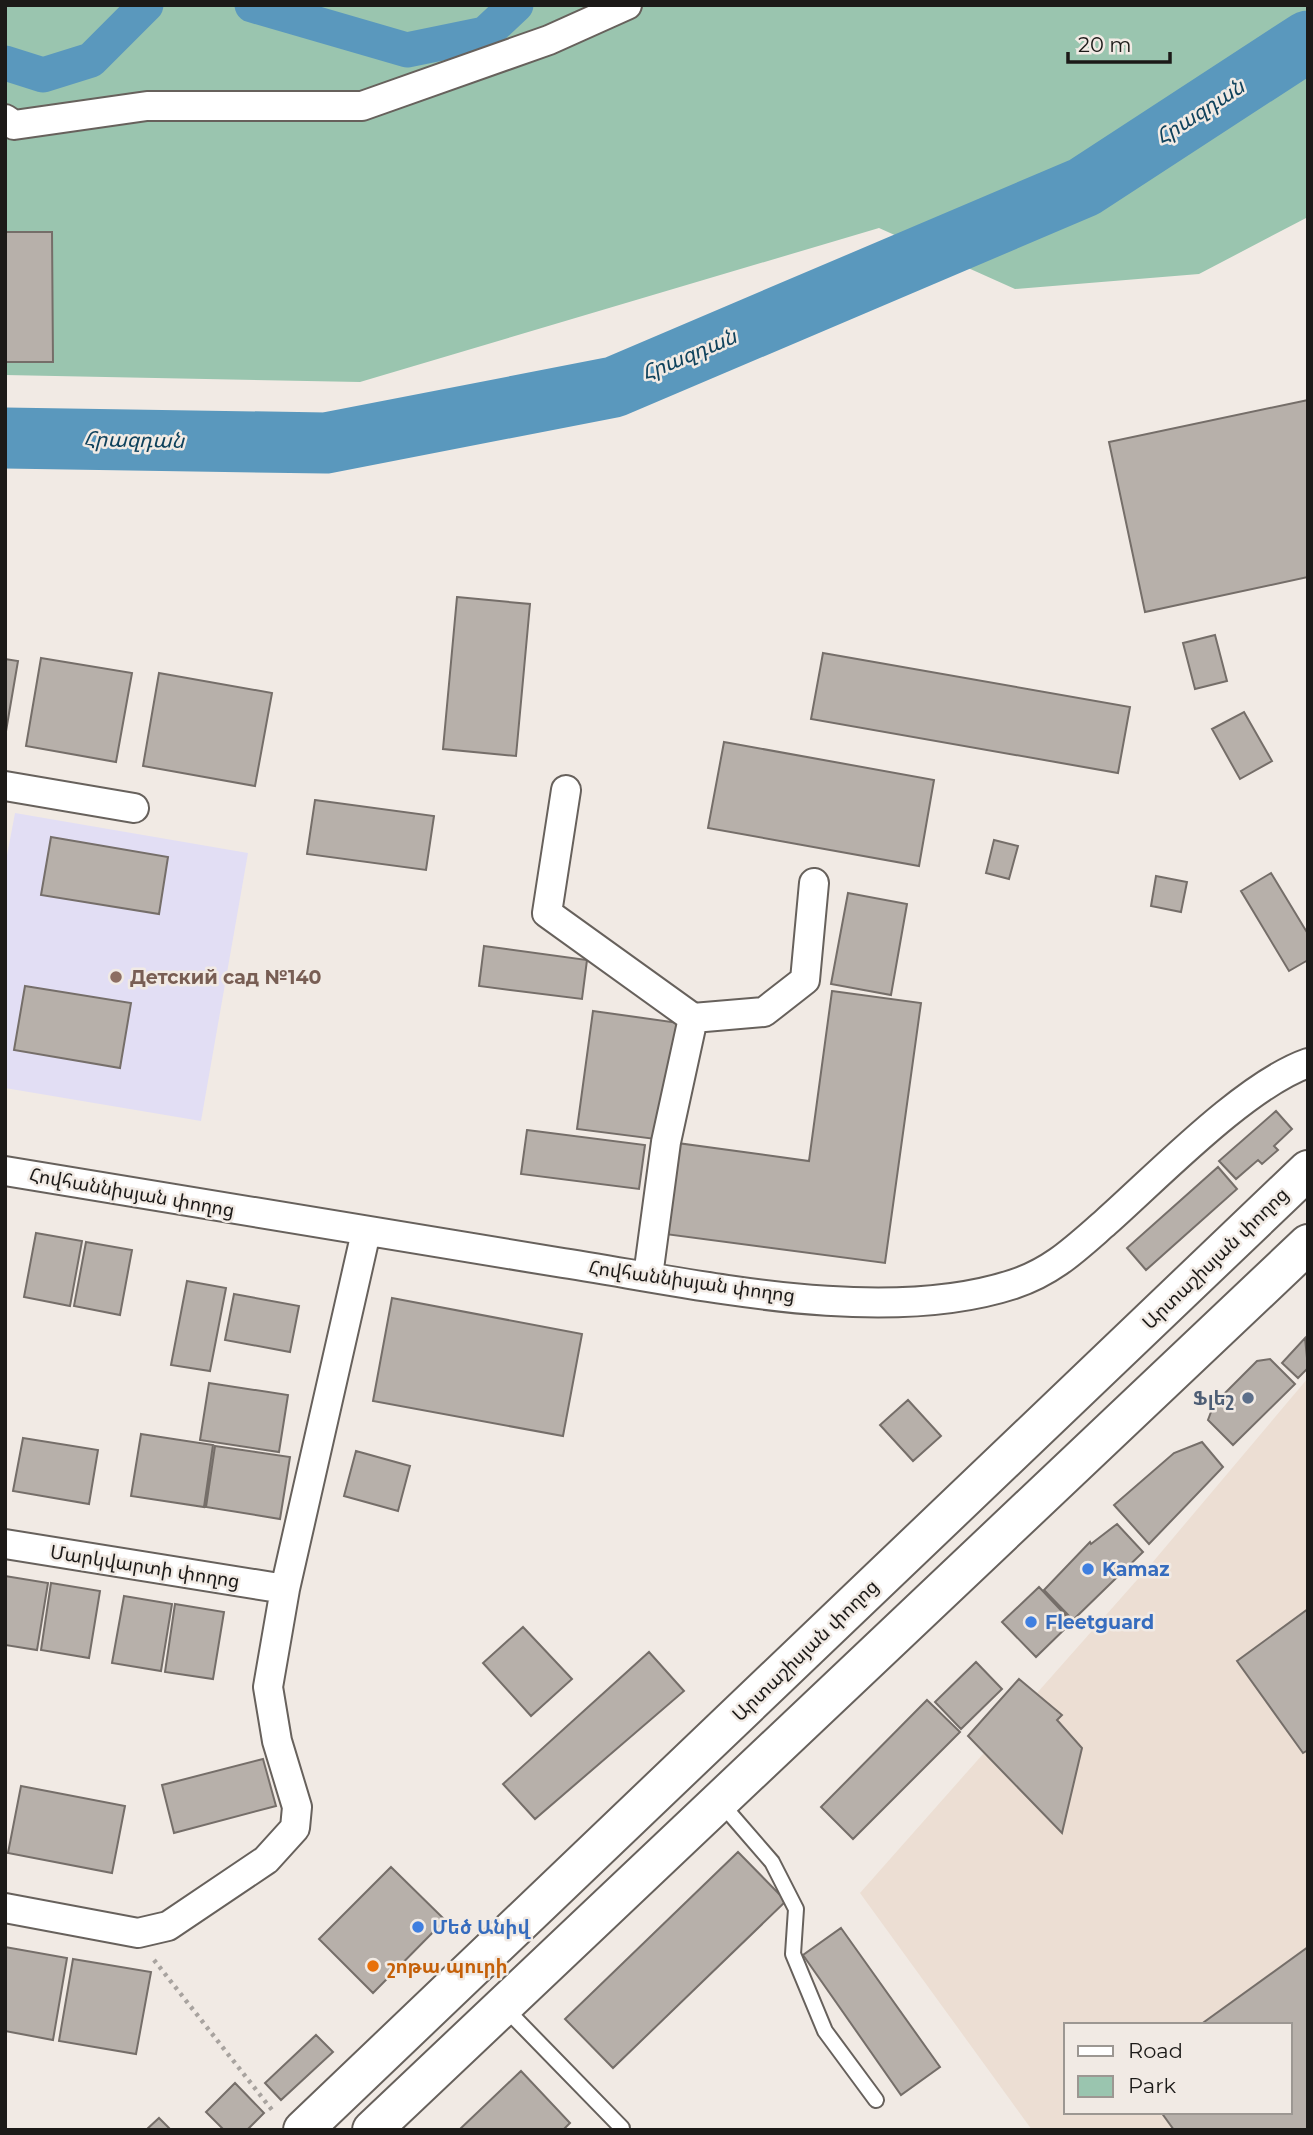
<svg xmlns="http://www.w3.org/2000/svg" width="1313" height="2135" viewBox="0 0 1313 2135" font-family="Montserrat,'Noto Sans Armenian',sans-serif">
	<style>
		.built { fill: #ecded3; fill-rule: evenodd }
		.education { fill: #e2def4 }
		.green { fill: #9ac5af }
		.lines { fill: none; stroke-linecap: round; stroke-linejoin: round }
		.canal { stroke: #5a98bd; stroke-width: 35 }
		.river { stroke: #5a98bd; stroke-width: 61 }
		.building { fill: #b7b0aa; stroke: #756e69; stroke-width: 2 }
		.lane-casing { stroke: #67615c; stroke-width: 18 }
		.street-casing { stroke: #67615c; stroke-width: 32 }
		.secondary-casing { stroke: #67615c; stroke-width: 42 }
		.path { stroke: #a8a39f; stroke-width: 4.5; stroke-dasharray: 3.5 5; stroke-linecap: butt }
		.lane { stroke: #fff; stroke-width: 14 }
		.street { stroke: #fff; stroke-width: 28 }
		.secondary { stroke: #fff; stroke-width: 38 }
		.education-dot { fill: #8d6e63; stroke: #f1eae4; stroke-width: 2.5 }
		.service-dot { fill: #5c6f8a; stroke: #f1eae4; stroke-width: 2.5 }
		.shop-dot { fill: #3f7fe0; stroke: #f1eae4; stroke-width: 2.5 }
		.food-dot { fill: #e8710a; stroke: #f1eae4; stroke-width: 2.5 }
		.labels { text-anchor: middle; stroke-width: 5; stroke-linejoin: round; paint-order: stroke }
		.education-label { font-size: 19px; font-weight: bold; fill: #785e54; stroke: #f1eae4; text-anchor: start }
		.street-label { font-size: 19px; fill: #1c1a18; stroke: #f1eae4 }
		.service-label { font-size: 19px; font-weight: bold; fill: #4e5e75; stroke: #f1eae4; text-anchor: end }
		.shop-label { font-size: 19px; font-weight: bold; fill: #366cbe; stroke: #f1eae4; text-anchor: start }
		.food-label { font-size: 19px; font-weight: bold; fill: #c56008; stroke: #f1eae4; text-anchor: start }
		.water-label { font-size: 21px; font-style: italic; fill: #0f425c; stroke: #f1eae4 }
	</style>
	<rect width="100%" height="100%" fill="#f1eae4"/>
	<path class="built" d="M1308,1378v752h-276l-172,-237 292,-330zM1066,2025h224v87h-224z"/>
	<path class="education" d="M15,813l233,40 -47,268 -196,-33v-222z"/>
	<path class="green" d="M5,5h1303v212l-109,57 -184,15 -136,-61 -519,154 -355,-7z"/>
	<g class="lines">
		<path class="canal" d="M252,5l155,45 78,-16 31,-29
			M5,63l38,12 48,-15 55,-55"/>
		<path class="river" d="M5,438l321,5 288,-56 470,-200 224,-146"/>
	</g>
	<path class="building" d="M5,232h47l1,130h-48z
		M1308,400v177l-163,35 -36,-170z
		M457,597l73,7 -14,152 -73,-7z
		M1215,635l12,46 -32,8 -12,-46z
		M823,653l307,54 -12,66 -307,-54z
		M41,658l91,15 -16,89 -90,-16z
		M5,659l13,2 -13,76z
		M159,673l113,20 -17,93 -112,-20z
		M1244,712l28,49 -32,18 -28,-50z
		M724,742l210,38 -15,86 -211,-38z
		M315,800l119,16 -8,54 -119,-16z
		M51,837l117,20 -9,57 -118,-19z
		M994,840l24,6 -9,33 -23,-6z
		M1271,873l37,61v26l-19,11 -48,-80z
		M1156,876l31,6 -6,30 -30,-6z
		M848,893l59,11 -16,91 -60,-11z
		M484,946l103,14 -5,39 -103,-13z
		M25,986l106,17 -11,65 -106,-18z
		M832,991l89,12 -36,260 -220,-29 12,-91 132,18z
		M593,1011l86,12 -16,117 -86,-11z
		M1276,1111l16,18 -18,17 4,4 -16,14 -4,-4 -22,19 -17,-18z
		M527,1130l118,15 -6,44 -118,-15z
		M1218,1167l19,22 -91,81 -19,-22z
		M36,1233l46,8 -12,65 -46,-9z
		M86,1242l46,8 -12,65 -46,-9z
		M187,1281l39,7 -16,83 -39,-6z
		M234,1294l65,12 -9,46 -65,-12z
		M392,1298l190,36 -19,102 -190,-35z
		M1305,1338l3,30 -10,10 -16,-15z
		M1270,1359l25,25 -62,61 -25,-25 6,-16 43,-43z
		M209,1383l79,12 -9,57 -79,-12z
		M908,1400l33,36 -28,25 -33,-36z
		M141,1434l72,11 -9,62 -73,-11z
		M23,1438l75,12 -9,54 -76,-13z
		M1202,1442l21,25 -74,77 -35,-39 60,-52z
		M215,1446l75,11 -10,62 -74,-12z
		M356,1451l54,15 -12,45 -54,-15z
		M1117,1524l26,28 -70,68 -29,-30 46,-48 1,2z
		M5,1576l43,7 -11,67 -32,-5z
		M51,1583l49,8 -11,67 -48,-8z
		M1039,1587l33,35 -36,35 -34,-35z
		M124,1596l48,8 -11,67 -49,-8z
		M175,1604l49,8 -11,67 -48,-7z
		M1308,1609v141l-5,3 -66,-92z
		M523,1627l49,52 -41,37 -48,-53z
		M649,1652l35,39 -149,128 -32,-35z
		M976,1662l26,27 -41,40 -26,-27z
		M1019,1679l43,36 -5,5 25,28 -20,85 -94,-97z
		M927,1700l33,32 -107,107 -32,-32z
		M263,1759l13,47 -102,27 -12,-48z
		M21,1786l104,20 -13,67 -104,-20z
		M738,1852l48,49 -173,167 -48,-49z
		M391,1867l54,53 -72,73 -54,-54z
		M841,1928l99,139 -39,28 -98,-140z
		M5,1947l62,11 -14,82 -48,-9z
		M1308,1947v183h-134l-13,-18h129v-87h-90z
		M73,1959l78,13 -15,82 -77,-13z
		M316,2035l17,17 -52,48 -16,-17z
		M521,2071l49,52 -7,7h-104z
		M235,2083l29,30 -17,17h-23l-18,-18z
		M159,2118l12,12h-25z"/>
	<g class="lines">
		<defs>
			<path id="lane" d="M720,1802l52,60 24,47 -3,45 32,77 51,69
				M504,2007l118,121"/>
			<path id="street" d="M5,119l9,6 133,-19h215l187,-66 78,-35
				M5,786l129,22
				M566,790l-19,123 146,105
				M5,1171c184,31 368,62 552,91 138,21 323,66 457,22 39,-13 61,-35 92,-62 52,-46 139,-137 202,-159
				M648,1276l18,-134 27,-124 71,-6 41,-32 9,-97
				M5,1544l280,45
				M5,1908l133,25 30,-7 98,-66 29,-32 2,-21 -20,-66 -9,-54 17,-98 81,-357"/>
			<path id="secondary" d="M303,2130l1005,-960
				M372,2130l936,-886"/>
		</defs>
		<use href="#lane" class="lane-casing"/>
		<use href="#street" class="street-casing"/>
		<use href="#secondary" class="secondary-casing"/>
		<path class="path" d="M154,1960l118,150"/>
		<use href="#lane" class="lane"/>
		<use href="#street" class="street"/>
		<use href="#secondary" class="secondary"/>
	</g>
	<circle class="education-dot" cx="116" cy="977" r="7"/>
	<circle class="service-dot" cx="1248" cy="1398" r="7"/>
	<g class="shop-dot">
		<circle cx="1088" cy="1569" r="7"/>
		<circle cx="1031" cy="1622" r="7"/>
		<circle cx="418" cy="1927" r="7"/>
	</g>
	<circle class="food-dot" cx="373" cy="1966" r="7"/>
	<g class="labels">
		<g class="education-label">
			<text x="130" y="984">Детский сад №140</text>
		</g>
		<g class="street-label">
			<text transform="translate(132 1192) rotate(10)" y="7">Հովհաննիսյան փողոց</text>
			<text transform="translate(1215 1258) rotate(-44)" y="7">Արտաշիսյան փողոց</text>
			<text transform="translate(692 1281) rotate(8)" y="7">Հովհաննիսյան փողոց</text>
			<text transform="translate(145 1566) rotate(9)" y="7">Մարկվարտի փողոց</text>
			<text transform="translate(805 1650) rotate(-44)" y="7">Արտաշիսյան փողոց</text>
		</g>
		<g class="service-label">
			<text x="1234" y="1405">Ֆլեշ</text>
		</g>
		<g class="shop-label">
			<text x="1102" y="1576">Kamaz</text>
			<text x="1045" y="1629">Fleetguard</text>
			<text x="432" y="1934">Մեծ Անիվ</text>
		</g>
		<g class="food-label">
			<text x="387" y="1973">շոթա պուրի</text>
		</g>
		<g class="water-label">
			<text transform="translate(1200 112) rotate(-33)" y="7">Հրազդան</text>
			<text transform="translate(689 355) rotate(-23)" y="7">Հրազդան</text>
			<text transform="translate(134 440) rotate(1)" y="7">Հրազդան</text>
		</g>
	</g>
	<rect width="1313" height="2135" fill="none" stroke="#1c1a18" stroke-width="14"/>
	<rect x="1064" y="2023" width="228" height="91" fill="#f1eae4" stroke="#9c9792" stroke-width="2"/>
	<rect x="1078" y="2046" width="35" height="10" fill="#ffffff" stroke="#9c9792" stroke-width="2"/>
	<text x="1128" y="2058" font-size="21" fill="#1c1a18">Road</text>
	<rect x="1078" y="2076" width="35" height="21" fill="#9ac5af" stroke="#9c9792" stroke-width="2"/>
	<text x="1128" y="2093" font-size="21" fill="#1c1a18">Park</text>
	<path d="M1068 52v10h102v-10" fill="none" stroke="#1c1a18" stroke-width="3.5"/>
	<text x="1078" y="52" font-size="21" fill="#1c1a18" stroke="#f1eae4" stroke-width="5" paint-order="stroke">20 m</text>
</svg>
